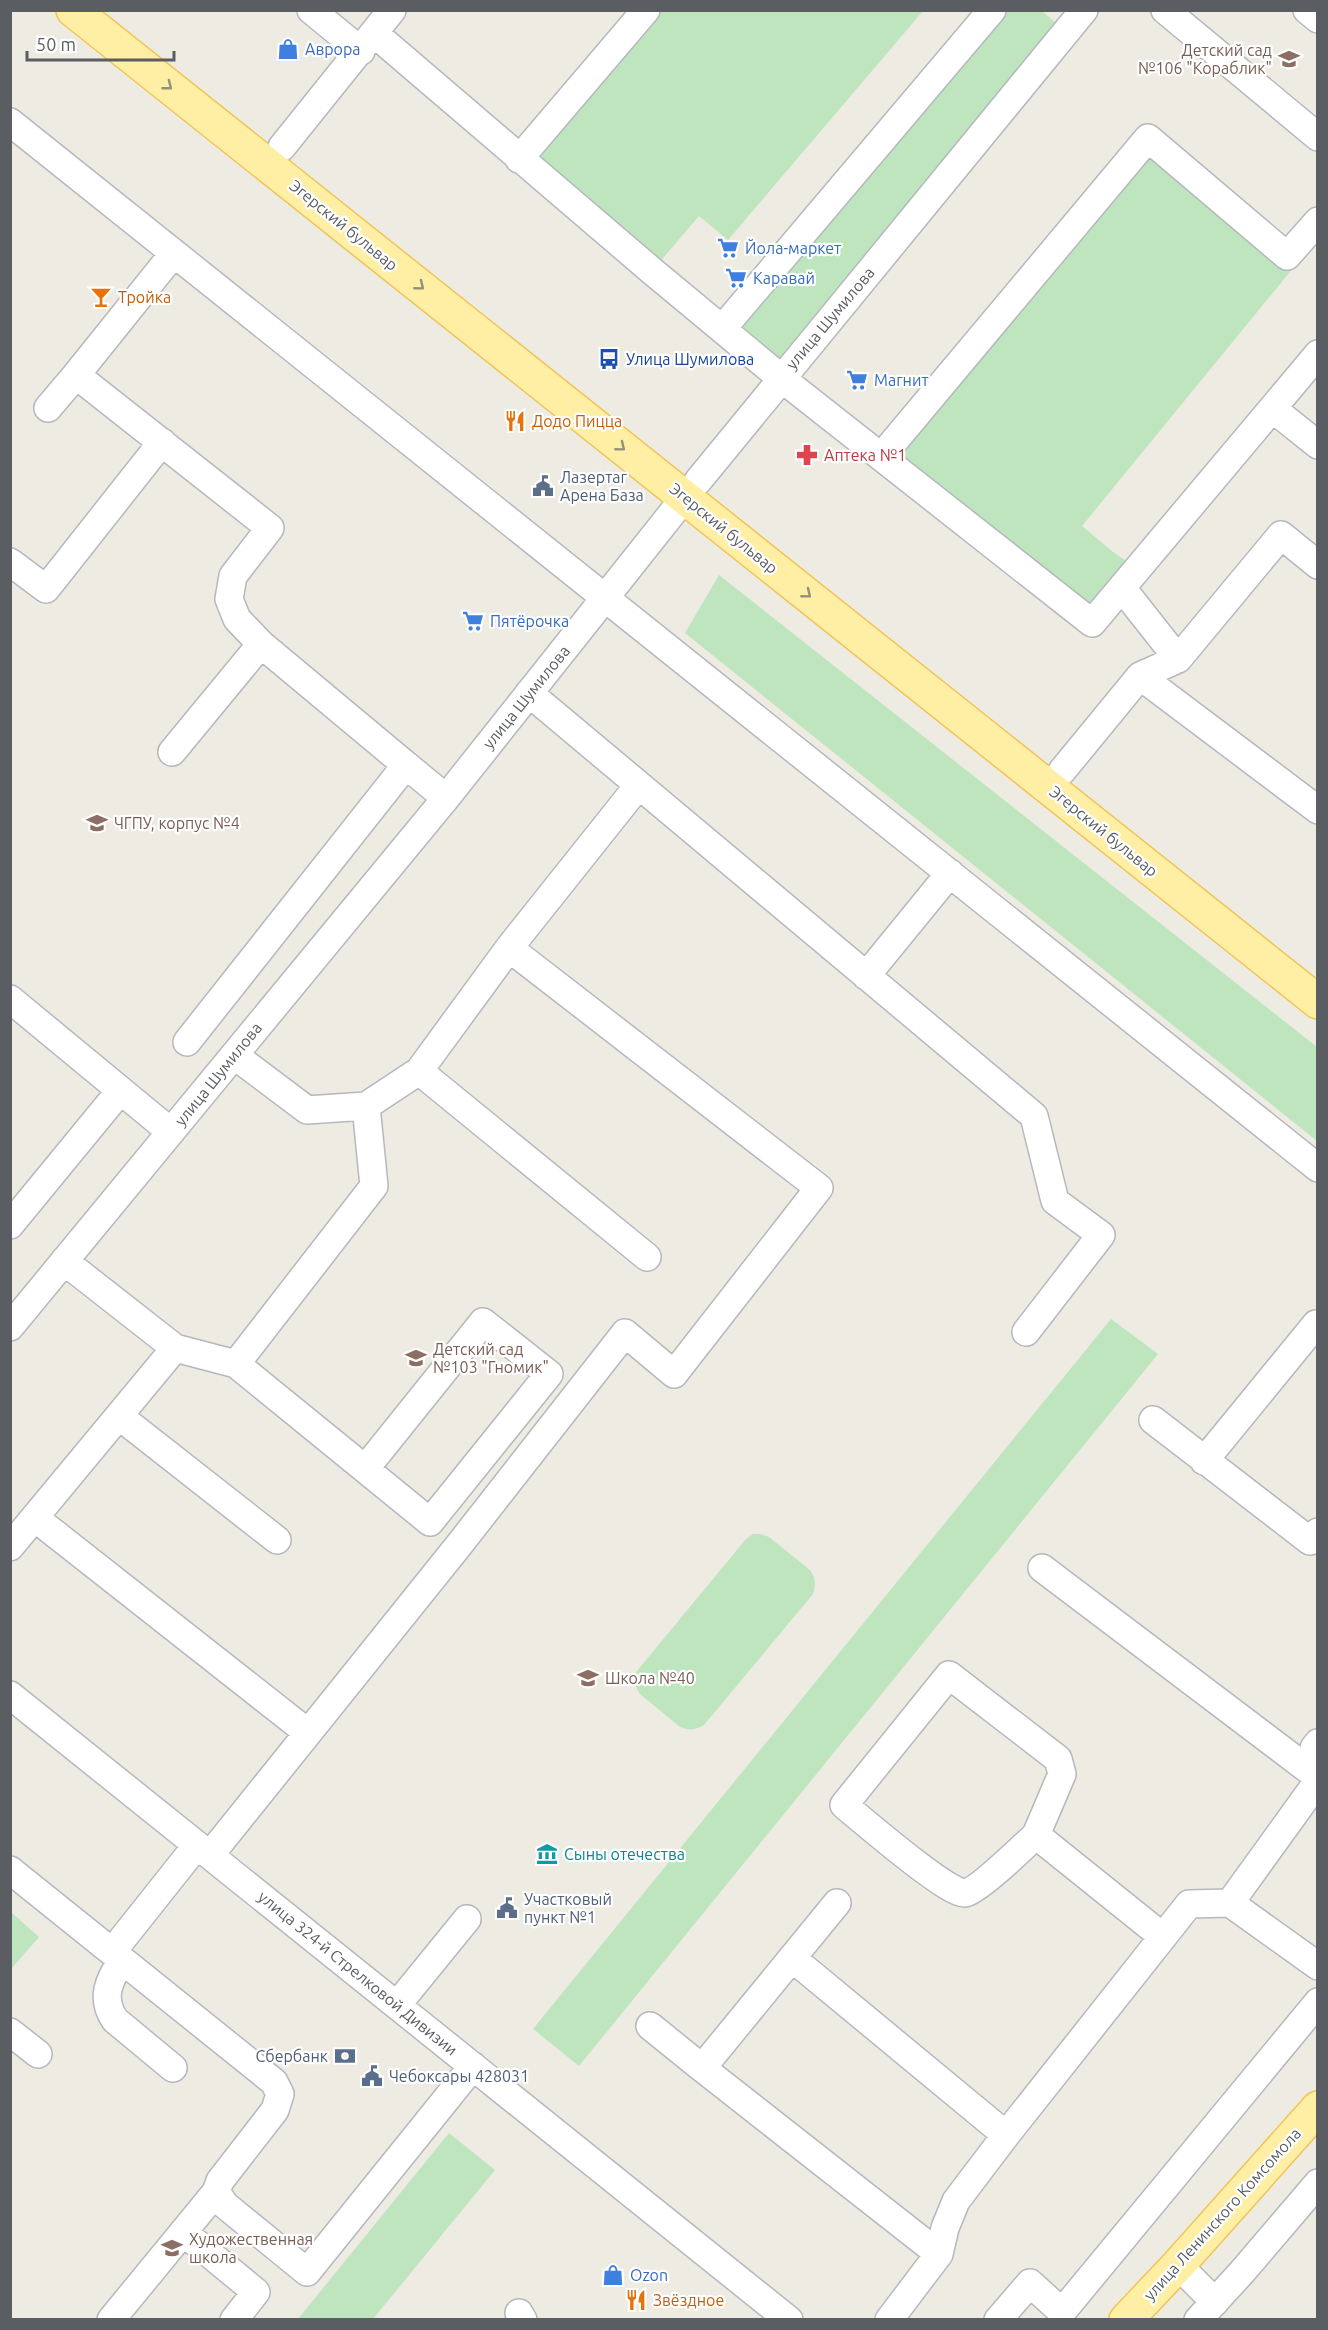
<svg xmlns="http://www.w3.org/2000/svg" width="1328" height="2330" viewBox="0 0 1328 2330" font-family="Ubuntu,sans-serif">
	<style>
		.green { fill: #bfe5be }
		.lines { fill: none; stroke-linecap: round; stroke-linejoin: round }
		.minor-casing { stroke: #b5b8bd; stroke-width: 30 }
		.major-casing { stroke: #f1c457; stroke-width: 36 }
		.minor { stroke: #fff; stroke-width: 27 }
		.major { stroke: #ffefa5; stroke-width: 33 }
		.oneway { stroke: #94917a }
		.labels { text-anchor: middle; stroke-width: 4.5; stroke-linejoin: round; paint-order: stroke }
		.shop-label { font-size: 16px; fill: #366cbe; stroke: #fff; text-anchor: start }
		.education-label { font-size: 16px; fill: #785e54; stroke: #fff; text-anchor: start }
		.street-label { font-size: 16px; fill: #5a5e63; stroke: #fff }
		.food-label { font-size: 16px; fill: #c56008; stroke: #fff; text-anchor: start }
		.transit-label { font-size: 16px; fill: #164399; stroke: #fff; text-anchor: start }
		.health-label { font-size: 16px; fill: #be3a42; stroke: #fff; text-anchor: start }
		.service-label { font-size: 16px; fill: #4e5e75; stroke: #fff; text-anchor: start }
		.culture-label { font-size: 16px; fill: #0d838f; stroke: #fff; text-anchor: start }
	</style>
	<rect width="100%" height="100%" fill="#edebe2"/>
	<path class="green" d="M646,11h277l-195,229 -29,-24 -47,55 -133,-112z
		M992,11h50l25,21 -286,346 -59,-49z
		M1148,138l150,124 -216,264 31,26 25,17 -46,54 -211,-166z
		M719,575l598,472v94l-632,-508z
		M1111,1319l47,35 -579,712 -46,-37z
		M753,1534h8l8,3 41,33c6,9 6,14 3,24l-109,131c-9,5 -14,6 -24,2l-40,-33c-6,-9 -6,-14 -3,-23l109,-132z
		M11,1912l28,25 -27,31 -2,-2z
		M449,2133l46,37 -122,149h-75z"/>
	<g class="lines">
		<defs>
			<path id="minor" d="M311,10l50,41
				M1165,10l153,127
				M1307,10l11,9
				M375,34l277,237 129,107 311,245 226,-269
				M10,122l1308,1046
				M282,147l110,-137
				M519,159l127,-149
				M174,253l-98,122 194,153 -37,48 -4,23 8,20 24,25 145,121
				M722,329l270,-319
				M48,408l28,-33
				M1273,409l45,36
				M881,457l267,-319 139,118 31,-35
				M698,481l386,-471
				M10,562l36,27 116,-147
				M1122,588l56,71
				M1140,676l178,134
				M529,693l505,423 21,85 46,34 -75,97
				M172,752l89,-108
				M1062,771l78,-95 38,-17 103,-124 37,30
				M866,976l84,-103
				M10,999l161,133
				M187,1042l219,-277 40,33
				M234,1055l73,55 59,-4 53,-35 90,-123 129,-162
				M419,1071l228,186
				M10,1225l110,-134
				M64,1261l111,87 61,16 138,-178 -8,-80
				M10,1327l436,-529 239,-301
				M236,1364l129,105 118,-147 66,52 -119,148 -65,-53
				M119,1416l158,124
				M1153,1420l157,121 8,-9
				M1204,1461l112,-137 2,1
				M35,1518l272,214
				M10,1547l165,-199
				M1042,1568l276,209
				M10,1695l779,625
				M1318,1743l-4,5 4,21
				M1036,1835l26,-61 -4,-15 -109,-84 -105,130c17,14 105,90 121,88 13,-2 59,-47 71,-58l127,102
				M210,1855l249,-310 166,-212 49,41 145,-186 -310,-240
				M10,1870l264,212 6,12 -5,16 -55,71 -4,11 -105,128
				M1230,1903l88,-122
				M112,1952l85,-107
				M792,1958l45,-55
				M122,1960c-13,20 -22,38 -7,60l58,48
				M397,2005l70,-86
				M650,2026l52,42
				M10,2032l28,22
				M216,2192l9,13 82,67 166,-206
				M183,2232l73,60 -22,28
				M939,2254l-237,-186 90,-110 214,177 183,-231 41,-1 88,63
				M1178,2265l37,37
				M519,2313l4,7
				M889,2320l50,-66 6,-26 11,-27 50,-66
				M998,2320l32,-37 32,29 256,-310
				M1198,2320l44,-48 76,-89"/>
			<path id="major" d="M73,10l1245,992
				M1126,2320l52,-55 140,-157"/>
		</defs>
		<use href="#minor" class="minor-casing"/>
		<use href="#major" class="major-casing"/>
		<use href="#minor" class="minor"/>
		<use href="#major" class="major"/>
	</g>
	<defs><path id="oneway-chevron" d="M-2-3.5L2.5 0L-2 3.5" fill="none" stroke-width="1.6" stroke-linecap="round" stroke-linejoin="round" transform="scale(1.5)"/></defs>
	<g class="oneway">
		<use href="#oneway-chevron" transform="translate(168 86) rotate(38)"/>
		<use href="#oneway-chevron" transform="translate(420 286) rotate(39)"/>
		<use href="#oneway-chevron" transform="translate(621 447) rotate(39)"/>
		<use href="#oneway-chevron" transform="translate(807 594) rotate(39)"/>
	</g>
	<defs>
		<symbol id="shop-bare" viewBox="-9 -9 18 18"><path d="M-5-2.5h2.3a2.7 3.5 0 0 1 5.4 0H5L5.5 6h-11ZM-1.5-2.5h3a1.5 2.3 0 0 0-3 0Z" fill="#3f7fe0" stroke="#fff" stroke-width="2.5" paint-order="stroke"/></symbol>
		<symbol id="school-bare" viewBox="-9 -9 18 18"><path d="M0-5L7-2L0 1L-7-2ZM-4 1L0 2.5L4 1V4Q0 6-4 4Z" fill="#8d6e63" stroke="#fff" stroke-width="2.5" paint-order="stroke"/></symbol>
		<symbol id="supermarket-bare" viewBox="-9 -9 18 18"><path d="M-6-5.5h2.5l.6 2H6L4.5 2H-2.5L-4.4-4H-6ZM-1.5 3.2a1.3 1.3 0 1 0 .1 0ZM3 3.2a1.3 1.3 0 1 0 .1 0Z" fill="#3f7fe0" stroke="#fff" stroke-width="2.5" paint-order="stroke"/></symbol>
		<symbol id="bar-bare" viewBox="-9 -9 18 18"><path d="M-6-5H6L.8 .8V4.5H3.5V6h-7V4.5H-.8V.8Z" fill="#e8710a" stroke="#fff" stroke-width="2.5" paint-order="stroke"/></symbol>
		<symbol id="bus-bare" viewBox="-9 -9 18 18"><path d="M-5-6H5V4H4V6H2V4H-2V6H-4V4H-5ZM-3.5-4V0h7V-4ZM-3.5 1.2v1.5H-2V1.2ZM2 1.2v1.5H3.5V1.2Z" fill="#1a4fb4" stroke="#fff" stroke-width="2.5" paint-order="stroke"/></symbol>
		<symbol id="restaurant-bare" viewBox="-9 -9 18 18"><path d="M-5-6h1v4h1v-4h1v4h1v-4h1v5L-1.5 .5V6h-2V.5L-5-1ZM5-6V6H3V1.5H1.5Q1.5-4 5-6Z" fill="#e8710a" stroke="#fff" stroke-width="2.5" paint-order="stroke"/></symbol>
		<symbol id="pharmacy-bare" viewBox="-9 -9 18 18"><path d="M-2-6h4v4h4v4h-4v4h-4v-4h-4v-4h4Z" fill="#e0444e" stroke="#fff" stroke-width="2.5" paint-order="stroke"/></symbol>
		<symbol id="civic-bare" viewBox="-9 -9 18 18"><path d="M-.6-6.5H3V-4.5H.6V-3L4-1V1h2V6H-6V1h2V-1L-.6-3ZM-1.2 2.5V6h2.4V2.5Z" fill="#5c6f8a" stroke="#fff" stroke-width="2.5" paint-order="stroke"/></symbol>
		<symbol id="university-bare" viewBox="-9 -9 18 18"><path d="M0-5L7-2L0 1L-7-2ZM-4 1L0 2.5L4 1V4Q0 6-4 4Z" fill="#8d6e63" stroke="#fff" stroke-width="2.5" paint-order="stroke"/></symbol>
		<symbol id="museum-bare" viewBox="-9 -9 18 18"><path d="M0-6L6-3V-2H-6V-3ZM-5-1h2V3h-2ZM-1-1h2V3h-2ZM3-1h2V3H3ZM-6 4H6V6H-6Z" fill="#0f9aa8" stroke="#fff" stroke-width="2.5" paint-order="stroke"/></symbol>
		<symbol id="bank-bare" viewBox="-9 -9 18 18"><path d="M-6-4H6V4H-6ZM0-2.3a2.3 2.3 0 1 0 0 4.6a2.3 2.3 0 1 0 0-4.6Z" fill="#5c6f8a" stroke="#fff" stroke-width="2.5" paint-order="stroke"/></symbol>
	</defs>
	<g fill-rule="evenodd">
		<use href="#shop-bare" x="273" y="34" width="30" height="30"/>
		<use href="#school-bare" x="1274" y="44" width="30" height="30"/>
		<use href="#supermarket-bare" x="713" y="233" width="30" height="30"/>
		<use href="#supermarket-bare" x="721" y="263" width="30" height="30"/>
		<use href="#bar-bare" x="86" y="282" width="30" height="30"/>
		<use href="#bus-bare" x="594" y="344" width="30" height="30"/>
		<use href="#supermarket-bare" x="842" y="365" width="30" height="30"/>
		<use href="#restaurant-bare" x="500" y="406" width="30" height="30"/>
		<use href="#pharmacy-bare" x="792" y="440" width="30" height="30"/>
		<use href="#civic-bare" x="528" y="471" width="30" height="30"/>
		<use href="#supermarket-bare" x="458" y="606" width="30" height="30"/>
		<use href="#university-bare" x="82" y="808" width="30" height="30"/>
		<use href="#school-bare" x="401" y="1343" width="30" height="30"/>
		<use href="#school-bare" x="573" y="1663" width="30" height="30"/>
		<use href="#museum-bare" x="532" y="1839" width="30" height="30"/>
		<use href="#civic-bare" x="492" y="1893" width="30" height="30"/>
		<use href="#bank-bare" x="330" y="2041" width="30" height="30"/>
		<use href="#civic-bare" x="357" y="2061" width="30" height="30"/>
		<use href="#school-bare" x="157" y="2233" width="30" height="30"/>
		<use href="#shop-bare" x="598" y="2260" width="30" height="30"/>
		<use href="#restaurant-bare" x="621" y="2285" width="30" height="30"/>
	</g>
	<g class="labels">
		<g class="shop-label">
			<text x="305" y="55">Аврора</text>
			<text x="745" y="254">Йола-маркет</text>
			<text x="753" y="284">Каравай</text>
			<text x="874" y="386">Магнит</text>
			<text x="490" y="627">Пятёрочка</text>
			<text x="630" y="2281">Ozon</text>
		</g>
		<g class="education-label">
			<text x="1272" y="56" text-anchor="end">Детский сад<tspan x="1272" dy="18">№106 "Кораблик"</tspan></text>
			<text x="114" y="829">ЧГПУ, корпус №4</text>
			<text x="433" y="1355">Детский сад<tspan x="433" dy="18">№103 "Гномик"</tspan></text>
			<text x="605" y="1684">Школа №40</text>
			<text x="189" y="2245">Художественная<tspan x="189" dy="18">школа</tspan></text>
		</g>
		<g class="street-label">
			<text transform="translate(344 225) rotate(39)" y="6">Эгерский бульвар</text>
			<text transform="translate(830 318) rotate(-50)" y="6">улица Шумилова</text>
			<text transform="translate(724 528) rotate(39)" y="6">Эгерский бульвар</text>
			<text transform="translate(526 697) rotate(-51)" y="6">улица Шумилова</text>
			<text transform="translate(1104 831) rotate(39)" y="6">Эгерский бульвар</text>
			<text transform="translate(218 1074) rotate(-51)" y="6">улица Шумилова</text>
			<text transform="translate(358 1973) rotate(39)" y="6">улица 324-й Стрелковой Дивизии</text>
			<text transform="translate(1222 2214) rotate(-48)" y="6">улица Ленинского Комсомола</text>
		</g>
		<g class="food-label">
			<text x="118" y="303">Тройка</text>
			<text x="532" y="427">Додо Пицца</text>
			<text x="653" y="2306">Звёздное</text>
		</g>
		<g class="transit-label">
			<text x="626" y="365">Улица Шумилова</text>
		</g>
		<g class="health-label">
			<text x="824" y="461">Аптека №1</text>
		</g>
		<g class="service-label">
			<text x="560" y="483">Лазертаг<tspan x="560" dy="18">Арена База</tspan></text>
			<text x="524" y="1905">Участковый<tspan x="524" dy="18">пункт №1</tspan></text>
			<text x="328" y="2062" text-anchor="end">Сбербанк</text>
			<text x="389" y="2082">Чебоксары 428031</text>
		</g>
		<g class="culture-label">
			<text x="564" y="1860">Сыны отечества</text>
		</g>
	</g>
	<rect width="1328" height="2330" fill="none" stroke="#5a5e63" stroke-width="24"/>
	<path d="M27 51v9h147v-9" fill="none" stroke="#5a5e63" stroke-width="3"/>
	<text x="36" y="51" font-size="18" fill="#5a5e63" stroke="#ffffff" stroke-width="4.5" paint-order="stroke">50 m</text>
</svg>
